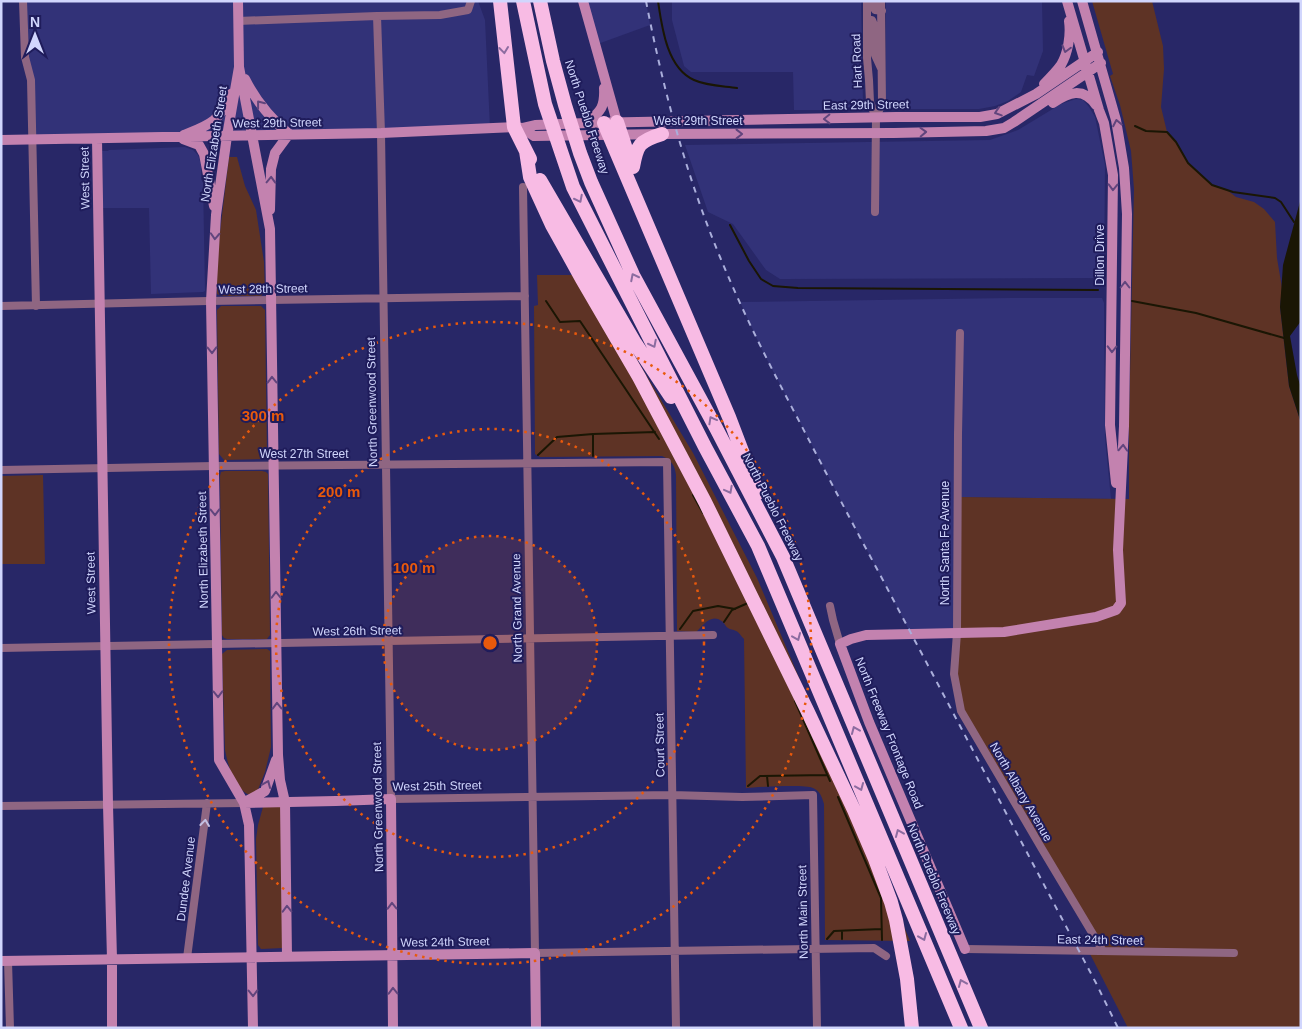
<svg xmlns="http://www.w3.org/2000/svg" width="1302" height="1029" viewBox="0 0 1302 1029" font-family="Helvetica,sans-serif">
	<style>
		.built { fill: #323278 }
		.green { fill: #5e3325 }
		.water { fill: #1a1604 }
		.lines { fill: none; stroke-linecap: round; stroke-linejoin: round }
		.stream { stroke: #1a1604; stroke-width: 2 }
		.street { stroke: #8f6682; stroke-width: 8 }
		.secondary { stroke: #c382af; stroke-width: 10 }
		.highway { stroke: #f8bbe4; stroke-width: 14 }
		.rail { stroke: #aaaedb; stroke-width: 2; stroke-dasharray: 6 6; stroke-linecap: butt }
		.oneway { stroke: #61457d }
		.oneway2 { stroke: #8c6ca0 }
		.oneway3 { stroke: #c4c0e4 }
		.ring { fill: none; stroke: #e8590c; stroke-width: 2.5; stroke-dasharray: 2.5 5 }
		.labels { text-anchor: middle; stroke-width: 4; stroke-linejoin: round; paint-order: stroke }
		.street-label { font-size: 12px; fill: #d1d6fd; stroke: #1f1c5b }
		.centre { fill: #e8590c; stroke: #1f1c5b; stroke-width: 2.5 }
		.ring-label { font-size: 15px; text-anchor: middle; font-weight: bold; fill: #e8590c; stroke: #1f1c5b; stroke-width: 4; stroke-linejoin: round; paint-order: stroke }
	</style>
	<rect width="100%" height="100%" fill="#282767"/>
	<path class="built" d="M23,1h455l7,19 5,108 -458,12z
		M583,1h63l4,24 -55,20z
		M672,1h189l2,102 -5,7h-64l-1,-38h-102l-7,-6 -12,-46z
		M886,1h156l1,50 -9,25 -7,-1 -6,17 -13,9 -13,5 -16,3h-89l-4,-7z
		M1076,99l7,1 6,7 6,10 10,48 -1,113 -324,1 -14,-9 -33,-46 -25,-12 -23,-67 305,-5 28,-10 43,-26z
		M185,147l8,3 5,5 3,9v16l2,1 2,110 -2,1 -52,2 -2,-86h-46l-1,-57h6l1,-1z
		M1010,298h92l2,5 1,135 6,61 -153,-2 -1,136 -46,1 -148,-282 -23,-50z"/>
	<path class="green" d="M1092,1h60l11,45 1,23 -3,38 6,25 9,10 12,21 24,22 15,5 9,7 18,5 10,7 11,13 2,36 5,30 -2,19 9,79 12,37v605h-173l-40,-78 14,1 -141,-240 -7,-37 4,-177 171,2v-77l5,-233 -3,-38 -11,-46 -10,-29 3,-2z
		M229,157h8l8,29 11,24 8,52 1,30 -4,4h-39l-5,-2v-37z
		M537,275h49l107,178 64,125 153,363 -85,-1 -1,-136c-2,-7 -4,-13 -11,-16 -8,-4 -54,-1 -67,0l-2,-149c-3,-3 -5,-7 -8,-8 -3,-2 -6,-1 -8,-3 -2,-1 -3,-4 -5,-6 -12,-10 -20,4 -27,10l-19,-1 -1,-156c-1,-10 -5,-15 -14,-19l-122,1 -5,-3 -1,-148 4,-1z
		M221,306h40l4,4 2,147 -3,2 -40,1 -5,-6 -2,-144z
		M225,471h37l4,1 2,2 2,161 -3,4h-40l-3,-1 -2,-3 -2,-159 1,-4z
		M43,475l2,89h-44v-88z
		M267,649l3,2v2l1,94 -6,25 -8,20 -8,3c-15,-7 -21,-30 -24,-45l-3,-96 5,-4z
		M281,806l2,142 -22,1 -3,-4 -2,-106 2,-14 5,-18z"/>
	<path class="water" d="M1301,198v123l-11,15 7,39 4,13v35l-12,-37 -9,-79 3,-42z"/>
	<g class="lines">
		<path class="stream" d="M658,1c4,27 9,67 36,79 13,6 29,6 43,8
			M1135,126l11,5 21,1 9,10 12,21 24,22 21,7 42,6 6,4 13,20
			M730,225l19,36 12,18 12,7 25,2 300,2
			M546,301l14,21 20,-1 79,118
			M1132,301l64,12 88,25
			M538,455l19,-18 36,-3 62,-2
			M593,456v-22
			M693,495l10,18
			M724,622l8,-12 16,-7
			M680,629l13,-18 25,-5 17,3
			M795,701l35,80
			M767,776l1,10
			M748,786l12,-10 67,-1
			M838,797l43,101 1,42
			M827,939l7,-8 47,-2
			M842,939v-7"/>
		<path class="street" d="M23,1l2,56 6,23 5,226
			M867,1v57l2,22 1,22 6,16
			M873,1l1,7 1,2 7,1
			M377,16l4,117 10,666 281,-4 70,2 71,-2 4,233
			M867,20h5l2,5 1,30 6,13
			M238,21l139,-5 63,-1 28,-5 3,-9
			M523,187l12,766 339,-5 12,8
			M875,212l1,-94 6,-15 -1,-102
			M1,306l207,-5 317,-5
			M960,333l-2,101 -1,199 -3,41 7,37 81,138 61,102
			M1,470l213,-4 453,-4 9,566
			M830,606l3,14 7,24
			M1,648l712,-13
			M1,806l243,-3
			M965,949l269,4
			M187,958l20,-155
			M8,961l2,67"/>
		<path class="secondary" d="M238,1l1,66 31,162 8,526 2,25 5,22 2,155
			M583,1l34,121
			M1067,1l32,109 5,13 9,52 -3,250 6,58
			M239,67l-12,69 -11,79 -5,86 8,459 25,43 5,22 4,203
			M245,79c11,22 25,39 44,55l-14,19 -4,16 -1,41
			M1044,84c6,-6 12,-12 17,-19 7,-12 10,-30 8,-44
			M1053,103c16,-11 30,-16 43,2
			M587,123c14,-12 18,-16 17,-35
			M522,128l13,-3 52,-2 309,-6h84l17,-3 39,-20 62,-42
			M184,135c25,-10 36,-13 46,-41
			M97,139l11,666 4,154v69
			M183,139l16,6 5,9 10,52
			M1,140l380,-7 133,-6 8,1 12,8 128,-2 232,-1 92,-2 18,-3 10,-6 87,-59
			M245,802l20,-11 11,-31
			M244,803l92,-2 55,-2 2,229
			M965,949l-96,-227 -29,-78 11,-5 15,-4 138,-3 92,-15 20,-7 5,-7 -3,-53 6,-124 3,-212 -3,-46 -8,-48 -34,-119
			M1,961l534,-8 1,75"/>
		<path class="highway" d="M500,1l14,126 16,32
			M523,1l22,103 28,83 132,260 53,99 203,482
			M540,1l13,60 12,44 15,48 11,29 42,93 83,153 67,129 198,471
			M617,122l14,42
			M604,123l125,294 29,76
			M526,151l4,26 22,48 30,54 57,98 66,125 102,208 47,100 21,49 16,43 5,18 11,59 5,49
			M633,167c4,-22 6,-26 29,-33
			M540,180l95,163 36,54"/>
		<path class="rail" d="M646,1c17,88 40,174 74,256 23,56 50,109 78,162 26,50 52,100 79,150 73,138 146,276 219,414l22,45"/>
	</g>
	<defs><path id="oneway-chevron" d="M-2-3.5L2.5 0L-2 3.5" fill="none" stroke-width="1.6" stroke-linecap="round" stroke-linejoin="round" transform="scale(1.25)"/></defs>
	<g class="oneway">
		<use href="#oneway-chevron" transform="translate(1066 49) rotate(106)"/>
		<use href="#oneway-chevron" transform="translate(260 104) rotate(-128)"/>
		<use href="#oneway-chevron" transform="translate(998 112) rotate(162)"/>
		<use href="#oneway-chevron" transform="translate(827 119) rotate(179)"/>
		<use href="#oneway-chevron" transform="translate(1117 123) rotate(-101)"/>
		<use href="#oneway-chevron" transform="translate(923 132) rotate(-2)"/>
		<use href="#oneway-chevron" transform="translate(739 134)"/>
		<use href="#oneway-chevron" transform="translate(271 180) rotate(-88)"/>
		<use href="#oneway-chevron" transform="translate(1113 187) rotate(91)"/>
		<use href="#oneway-chevron" transform="translate(215 236) rotate(93)"/>
		<use href="#oneway-chevron" transform="translate(1125 285) rotate(-90)"/>
		<use href="#oneway-chevron" transform="translate(1112 349) rotate(91)"/>
		<use href="#oneway-chevron" transform="translate(212 350) rotate(89)"/>
		<use href="#oneway-chevron" transform="translate(272 380) rotate(-91)"/>
		<use href="#oneway-chevron" transform="translate(1123 448) rotate(-87)"/>
		<use href="#oneway-chevron" transform="translate(215 512) rotate(89)"/>
		<use href="#oneway-chevron" transform="translate(276 595) rotate(-91)"/>
		<use href="#oneway-chevron" transform="translate(218 694) rotate(89)"/>
		<use href="#oneway-chevron" transform="translate(277 706) rotate(-91)"/>
		<use href="#oneway-chevron" transform="translate(267 784) rotate(-67)"/>
		<use href="#oneway-chevron" transform="translate(392 906) rotate(-91)"/>
		<use href="#oneway-chevron" transform="translate(287 909) rotate(-91)"/>
		<use href="#oneway-chevron" transform="translate(393 991) rotate(-91)"/>
		<use href="#oneway-chevron" transform="translate(253 993) rotate(89)"/>
	</g>
	<g class="oneway2">
		<use href="#oneway-chevron" transform="translate(504 50) rotate(83)"/>
		<use href="#oneway-chevron" transform="translate(579 199) rotate(63)"/>
		<use href="#oneway-chevron" transform="translate(634 277) rotate(-117)"/>
		<use href="#oneway-chevron" transform="translate(653 344) rotate(63)"/>
		<use href="#oneway-chevron" transform="translate(712 420) rotate(-119)"/>
		<use href="#oneway-chevron" transform="translate(729 490) rotate(62)"/>
		<use href="#oneway-chevron" transform="translate(797 637) rotate(67)"/>
		<use href="#oneway-chevron" transform="translate(855 730) rotate(-113)"/>
		<use href="#oneway-chevron" transform="translate(860 787) rotate(67)"/>
		<use href="#oneway-chevron" transform="translate(899 833) rotate(-113)"/>
		<use href="#oneway-chevron" transform="translate(923 937) rotate(67)"/>
		<use href="#oneway-chevron" transform="translate(962 983) rotate(-113)"/>
	</g>
	<use class="oneway3" href="#oneway-chevron" transform="translate(205 823) rotate(-83)"/>
	<circle cx="490" cy="643" r="107" fill="#e8590c" fill-opacity=".12"/>
	<g class="ring">
		<circle cx="490" cy="643" r="107"/>
		<circle cx="490" cy="643" r="214"/>
		<circle cx="490" cy="643" r="321"/>
	</g>
	<g class="labels">
		<g class="street-label">
			<text transform="translate(857 61) rotate(-92)" y="4">Hart Road</text>
			<text transform="translate(866 105) rotate(-1)" y="4">East 29th Street</text>
			<text transform="translate(587 117) rotate(72)" y="4">North Pueblo Freeway</text>
			<text x="698" y="125">West 29th Street</text>
			<text transform="translate(277 123) rotate(-1)" y="4">West 29th Street</text>
			<text transform="translate(214 144) rotate(-81)" y="4">North Elizabeth Street</text>
			<text transform="translate(85 178) rotate(-91)" y="4">West Street</text>
			<text transform="translate(1100 255) rotate(-90)" y="4">Dillon Drive</text>
			<text transform="translate(263 289) rotate(-1)" y="4">West 28th Street</text>
			<text transform="translate(372 402) rotate(-91)" y="4">North Greenwood Street</text>
			<text x="304" y="458">West 27th Street</text>
			<text transform="translate(773 507) rotate(63)" y="4">North Pueblo Freeway</text>
			<text transform="translate(945 543) rotate(-90)" y="4">North Santa Fe Avenue</text>
			<text transform="translate(203 550) rotate(-91)" y="4">North Elizabeth Street</text>
			<text transform="translate(91 583) rotate(-91)" y="4">West Street</text>
			<text transform="translate(517 608) rotate(-91)" y="4">North Grand Avenue</text>
			<text transform="translate(357 631) rotate(-1)" y="4">West 26th Street</text>
			<text transform="translate(889 733) rotate(68)" y="4">North Freeway Frontage Road</text>
			<text transform="translate(660 745) rotate(-91)" y="4">Court Street</text>
			<text transform="translate(437 786) rotate(-1)" y="4">West 25th Street</text>
			<text transform="translate(1021 792) rotate(60)" y="4">North Albany Avenue</text>
			<text transform="translate(378 807) rotate(-91)" y="4">North Greenwood Street</text>
			<text transform="translate(186 879) rotate(-83)" y="4">Dundee Avenue</text>
			<text transform="translate(934 879) rotate(67)" y="4">North Pueblo Freeway</text>
			<text transform="translate(803 912) rotate(-91)" y="4">North Main Street</text>
			<text transform="translate(1100 940) rotate(1)" y="4">East 24th Street</text>
			<text transform="translate(445 942) rotate(-1)" y="4">West 24th Street</text>
		</g>
	</g>
	<circle cx="490" cy="643" r="8" class="centre"/>
	<g class="ring-label">
		<text x="263" y="421">300 m</text>
		<text x="339" y="497">200 m</text>
		<text x="414" y="573">100 m</text>
	</g>
	<rect width="1302" height="1029" fill="none" stroke="#d1d6fd" stroke-width="5"/>
	<g transform="translate(35 35)" stroke="#1f1c5b" stroke-width="4" paint-order="stroke">
	<path d="M0-4L9 19L0 12L-9 19Z" fill="#d1d6fd"/>
	<text y="-8" font-size="14" font-weight="bold" text-anchor="middle" fill="#d1d6fd">N</text>
	</g>
</svg>
